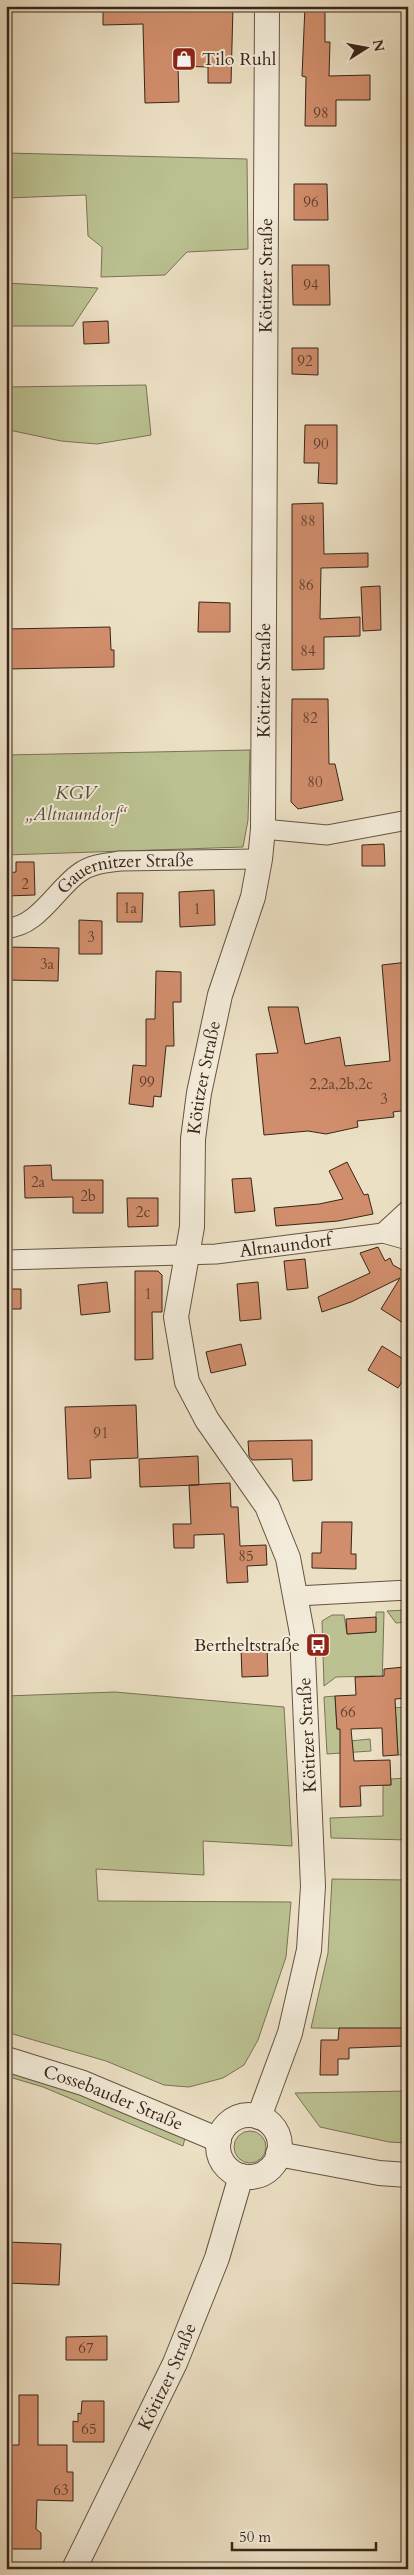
<svg xmlns="http://www.w3.org/2000/svg" width="414" height="2575" viewBox="0 0 414 2575" font-family="Cardo,serif">
	<style>
		.green { fill: #bbc191; stroke: #7a7356 }
		.building { fill: #d18e6c; stroke: #38251a }
		.lines { fill: none; stroke-linecap: round; stroke-linejoin: round }
		.minor-casing { stroke: #655444; stroke-width: 21 }
		.tertiary-casing { stroke: #655444; stroke-width: 26 }
		.minor { stroke: #f3ebd9; stroke-width: 19 }
		.tertiary { stroke: #f3ebd9; stroke-width: 24 }
		.labels { text-anchor: middle; stroke-width: 4; stroke-linejoin: round; paint-order: stroke }
		.number-label { font-size: 15px; fill: #5e3f2e }
		.poi-label { font-size: 18px; fill: #38251a; stroke: #f3ebd9; text-anchor: start }
		.street-label { font-size: 18px; fill: #38251a; stroke: #f3ebd9 }
		.park-label { font-size: 18px; font-style: italic; fill: #594c38; stroke: #f3ebd9 }
	</style>
	<rect width="100%" height="100%" fill="#ece0c4"/>
	<filter id="stains"><feTurbulence type="fractalNoise" baseFrequency=".004" numOctaves="4"/><feColorMatrix values="0 0 0 0 .2 0 0 0 0 .09 0 0 0 0 .02 0 0 0 .5 -.17"/></filter>
	<radialGradient id="worn" r=".72"><stop offset=".6" stop-color="#630" stop-opacity="0"/><stop offset="1" stop-color="#630" stop-opacity=".3"/></radialGradient>
	<path class="green" d="M6,153l241,6 1,90 -61,3 -22,23 -64,2 1,-30 -14,-11 -2,-41 -80,3z
		M6,283l92,5 -25,38h-67z
		M146,385l5,50 -54,9 -36,-3 -52,-11 -3,-13v-30z
		M250,750l-2,70 -5,27 -237,8v-100z
		M408,1610v12l-12,1 -9,-12z
		M376,1612h8l-2,76 -7,-12 -39,1 -12,9 -2,-65 10,-6h12l3,19 29,-2z
		M115,1692l169,15 8,139 -89,-5 1,34 -108,-6 2,32 193,1 -5,55 -28,83 -14,25 -21,13 -34,9 -25,-2 -58,-24 -100,-29v-336z
		M335,1696l2,33h12l1,12 20,-2 1,12 -44,3 -3,-57z
		M408,1707v133l-77,-2 -1,-20 53,-2v-31h8v-6l17,-1 -2,-23h-8l-2,-39 -5,-8z
		M332,1879l76,1v149l-97,-1 17,-75z
		M6,2070l43,11 136,57 -2,8 -140,-59 -37,-11z
		M408,2091v52l-19,-1 -69,-15 -25,-34z
		M234 2147a16 16 0 1 1 32 0a16 16 0 1 1-32 0Z"/>
	<path class="building" d="M103,6h130l-2,77h-23v-16l-30,-1 1,36 -34,1 -2,-79 -40,1z
		M305,6h20v36h5l-1,34 41,-1v25h-34v26h-31l1,-49 -4,-1z
		M294,184h33l1,36h-34z
		M292,265h37l1,40h-37z
		M108,321l1,22 -25,1 -1,-22z
		M292,348h26v27l-26,-1z
		M305,425h32v59l-19,-1 1,-20h-15z
		M323,503l1,51 44,-1v14l-47,1 -1,51 40,-2v19l-36,1v32l-32,1v-166z
		M380,586l1,44 -18,1 -2,-44z
		M199,602l31,1v29h-32z
		M110,627l1,23h3v17l-108,2v-40z
		M292,699h36l1,65h6l8,36 -45,9 -7,-7z
		M384,844l1,22h-23v-21z
		M16,862h18l1,33 -29,1v-23l10,-1z
		M214,890l1,35 -35,2 -1,-35z
		M117,893h26l-1,29h-25z
		M79,920l23,1v33h-23z
		M6,947l53,1 -1,33 -52,-1z
		M408,962v31h-5l5,45v72l-15,2 1,5 -37,4 1,6 -32,7 -18,-3 -44,4 -8,-81 22,-1 -10,-46h30l7,37 35,-7 5,29 45,-5 -8,-96z
		M156,971l25,1v30h-8l1,44h-8l-5,51 -7,-1 -1,11 -24,-3 4,-39 13,1v-47h9z
		M347,1162l17,33 4,-1 5,20 -35,7 -62,5 -2,-18 45,-4 24,-5 -14,-28z
		M51,1165l1,15h51v33h-30v-16l-48,1 -1,-32z
		M251,1178l4,33 -20,2 -3,-34z
		M127,1198h31v28l-30,1z
		M378,1247l7,14 5,-3 3,7 11,6 4,-7v62l-27,-17 19,-31 -49,24 -29,10 -4,-15 52,-24 -10,-20z
		M305,1259l3,29 -21,2 -3,-29z
		M135,1271h23l4,4v37h-10l1,47 -18,1z
		M107,1282l3,30 -29,3 -3,-30z
		M258,1282l3,37 -21,2 -3,-37z
		M6,1289h15v20h-15z
		M241,1344l5,21 -35,8 -5,-21z
		M382,1346l26,16v10l-10,16 -30,-18z
		M136,1405l2,53 -48,2 1,18 -23,1 -3,-72z
		M312,1440v40l-19,1 -1,-22 -40,1 -3,-4 -1,-15z
		M198,1456l1,29 -59,2 -1,-28z
		M230,1483l1,24h7l2,39 26,-1 1,20 -20,1 1,16 -21,1 -3,-49 -30,1v13h-20l-1,-24h18l-2,-39z
		M322,1522h30l-1,32h5v15l-44,-1v-15h9z
		M376,1617v15l-29,2 -1,-15z
		M267,1647l1,29 -26,1 -1,-29z
		M404,1667l3,31 -12,1 3,56 -15,1 -1,-28 -31,1 3,32 36,-1 1,25 -31,1 1,20 -21,1v-78h-3l-2,-33 21,-1 -1,-18 29,-1v-7z
		M339,2028h65v18l-55,2v11h-11v16h-18l1,-35h17z
		M6,2242l55,2 -2,41 -53,-2z
		M107,2336v24h-41v-23z
		M19,2395h19v50h29v27h6v29l-36,-1 -1,29 5,4v16h-35v-104h13z
		M82,2401h22v41h-31v-21l5,1v-9l3,1z"/>
	<g class="lines">
		<defs>
			<g id="minor">
				<path d="M263,829l64,6 81,-15"/>
				<path id="s1" d="M6,928c31,0 51,-40 73,-55 12,-9 26,-10 41,-12l140,-2"/>
				<path d="M383,1233l25,-23"/>
				<path id="s2" d="M6,1260l210,-6 167,-21 25,7"/>
				<path d="M297,1596l111,-6"/>
			</g>
			<g id="tertiary">
				<path id="s3" d="M6,2059l77,24 136,57"/>
				<circle cx="249" cy="2146" r="31"/>
				<path id="s4" d="M259,2117l31,-84 19,-83 4,-64 -11,-253 -14,-75 -21,-52 -60,-86 -20,-38 -11,-65 16,-90 1,-88 6,-46 21,-98 33,-98 7,-38 3,-30 4,-823"/>
				<path d="M278,2154l101,19 29,2"/>
				<path id="s5" d="M74,2569l101,-206 42,-105 24,-82"/>
			</g>
		</defs>
		<use href="#minor" class="minor-casing"/>
		<use href="#tertiary" class="tertiary-casing"/>
		<use href="#minor" class="minor"/>
		<use href="#tertiary" class="tertiary"/>
	</g>
	<defs>
		<symbol id="shop-square" viewBox="-11 -11 22 22"><rect x="-9" y="-9" width="18" height="18" rx="4" fill="#8f2418" stroke="#f3ebd9"/><path d="M-5-2.5h2.3a2.7 3.5 0 0 1 5.4 0H5L5.5 6h-11ZM-1.5-2.5h3a1.5 2.3 0 0 0-3 0Z" fill="#fff"/></symbol>
		<symbol id="bus-square" viewBox="-11 -11 22 22"><rect x="-9" y="-9" width="18" height="18" rx="4" fill="#8f2418" stroke="#f3ebd9"/><path d="M-5-6H5V4H4V6H2V4H-2V6H-4V4H-5ZM-3.5-4V0h7V-4ZM-3.5 1.2v1.5H-2V1.2ZM2 1.2v1.5H3.5V1.2Z" fill="#fff"/></symbol>
	</defs>
	<g fill-rule="evenodd">
		<use href="#shop-square" x="170" y="45" width="28" height="28"/>
		<use href="#bus-square" x="304" y="1631" width="28" height="28"/>
	</g>
	<g class="labels">
		<g class="number-label">
			<text x="321" y="118">98</text>
			<text x="311" y="207">96</text>
			<text x="311" y="290">94</text>
			<text x="305" y="366">92</text>
			<text x="321" y="449">90</text>
			<text x="308" y="526">88</text>
			<text x="306" y="590">86</text>
			<text x="308" y="656">84</text>
			<text x="310" y="723">82</text>
			<text x="315" y="787">80</text>
			<text x="25" y="889">2</text>
			<text x="130" y="913">1a</text>
			<text x="197" y="914">1</text>
			<text x="91" y="942">3</text>
			<text x="47" y="969">3a</text>
			<text x="147" y="1087">99</text>
			<text x="341" y="1089">2,2a,2b,2c</text>
			<text x="384" y="1104">3</text>
			<text x="38" y="1187">2a</text>
			<text x="88" y="1201">2b</text>
			<text x="143" y="1217">2c</text>
			<text x="148" y="1299">1</text>
			<text x="101" y="1438">91</text>
			<text x="246" y="1561">85</text>
			<text x="348" y="1717">66</text>
			<text x="86" y="2353">67</text>
			<text x="89" y="2434">65</text>
			<text x="61" y="2495">63</text>
		</g>
		<g class="poi-label">
			<text x="202" y="65">Tilo Ruhl</text>
			<text x="300" y="1651" text-anchor="end">Bertheltstraße</text>
		</g>
		<g class="street-label">
			<text dy="6" stroke="none"><textPath href="#s4" startOffset="1890">Kötitzer Straße</textPath></text>
			<text dy="6" stroke="none"><textPath href="#s4" startOffset="1485">Kötitzer Straße</textPath></text>
			<text dy="6" stroke="none"><textPath href="#s1" startOffset="139">Gauernitzer Straße</textPath></text>
			<text dy="6" stroke="none"><textPath href="#s4" startOffset="1080">Kötitzer Straße</textPath></text>
			<text dy="6" stroke="none"><textPath href="#s2" startOffset="280">Altnaundorf</textPath></text>
			<text transform="translate(307 1735) rotate(-93)" y="6">Kötitzer Straße</text>
			<text dy="6" stroke="none"><textPath href="#s3" startOffset="114">Cossebauder Straße</textPath></text>
			<text dy="6" stroke="none"><textPath href="#s5" startOffset="214">Kötitzer Straße</textPath></text>
		</g>
		<g class="park-label">
			<text x="76" y="799">KGV<tspan x="76" dy="21">„Altnaundorf“</tspan></text>
		</g>
	</g>
	<rect width="414" height="2575" fill="none" stroke="#ece0c4" stroke-width="25"/>
	<rect x="8" y="8" width="399" height="2560" fill="none" stroke="#38251a" stroke-width="2.5"/>
	<rect x="12" y="12" width="389" height="2550" fill="none" stroke="#38251a"/>
	<g transform="translate(366 48) rotate(79)" stroke="#f3ebd9" stroke-width="4" paint-order="stroke">
	<path d="M0-4L9 19L0 12L-9 19Z" fill="#38251a"/>
	<text y="-8" font-size="14" font-weight="bold" text-anchor="middle" fill="#38251a">N</text>
	</g>
	<path d="M232 2542v8h144v-8" fill="none" stroke="#38251a" stroke-width="2.5"/>
	<text x="239" y="2542" font-size="15" fill="#38251a" stroke="#f3ebd9" stroke-width="4" paint-order="stroke">50 m</text>
	<rect width="100%" height="100%" filter="url(#stains)"/>
	<rect width="100%" height="100%" fill="url(#worn)"/>
</svg>
